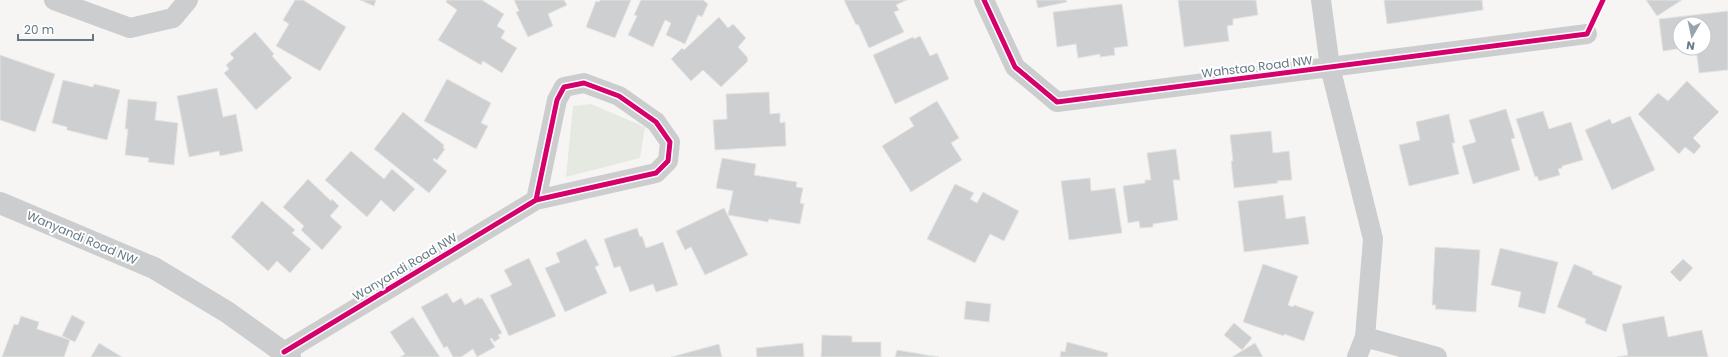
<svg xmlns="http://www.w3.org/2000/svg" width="1728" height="357" viewBox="0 0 1728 357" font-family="Poppins,sans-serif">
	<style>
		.green { fill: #e6e8e2 }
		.building { fill: #cecfd0; stroke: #e5e4e4 }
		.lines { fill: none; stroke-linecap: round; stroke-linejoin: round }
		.minor { stroke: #cccdce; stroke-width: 20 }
		.tertiary { stroke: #cccdce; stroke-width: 22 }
		.cycleway-casing { stroke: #fff; stroke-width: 8 }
		.cycleway { stroke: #d6006c; stroke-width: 5 }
		.labels { text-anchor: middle; stroke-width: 4; stroke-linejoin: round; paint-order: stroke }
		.street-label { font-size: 12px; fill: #657985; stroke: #fff }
	</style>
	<rect width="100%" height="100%" fill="#f6f5f4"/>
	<path class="green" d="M591,104l54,23 -5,31 -74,19 7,-71z"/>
	<path class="building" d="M295,0h8l43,27 -26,44 -44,-25 13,-22 -6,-4z
		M360,0h16l-2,6z
		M447,0h35l22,14 -7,12 8,5 -4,7 16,10 -15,25 -19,-12 -2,4 -43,-25 19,-30 -11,-8z
		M514,0h50l3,5 -19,9 5,12 -25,11 -12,-25 3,-1z
		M600,0h31l-16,38 -29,-11 10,-26 3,1z
		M641,0h62l5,4 -6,13 -4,-2 -13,29 -19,-9 5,-12 -6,-3 -12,27 -25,-12 9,-19 -3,-1z
		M844,0h63l-11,5 3,5 -5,2 10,20 -35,16 -11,-24 -2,1z
		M1036,0h30l1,2 -29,6z
		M1178,0h78l2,15 -25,4v6l-6,1 2,15 -45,6z
		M1384,0h98l1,10 -96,14z
		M1646,0h36l-25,16z
		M1122,4l6,42 -14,2 1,7 -15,2v-3l-22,4 -2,-14 -19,3 -4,-35z
		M1728,11v59l-29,3 -3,-25h8v-24h-24v24h3l-20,3 -4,-32z
		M719,17l9,11 5,-4 13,14 -8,9 10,11 -1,1 1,2 -27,26 -18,-17 -12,11 -20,-22 11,-11 2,2z
		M255,32l19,22 -2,2 20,22 -36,32 -32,-37 5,-4 -3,-4 8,-7 -4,-4z
		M920,36l10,20 7,-3 12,26 -54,25 -22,-49 40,-18 1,2z
		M0,55l55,19 -20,58 -35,-12z
		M447,79l44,24 -10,20 7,3 -12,23 -52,-28z
		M63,80l30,7 1,-3 26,6 -13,50 -40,-10v-3l-15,-4z
		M1687,81l32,31 -26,26 8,8 -7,8 -9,-7 -6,7 -41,-40 20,-21 10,8z
		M217,88l6,29 13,-3 7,37 -23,5 -1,-5 -30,6 -12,-61z
		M769,92l1,22 10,-1v10l5,-1 1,24 -71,4 -2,-30 14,-1 -1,-25z
		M128,99l29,3 -2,18 23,3 -4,42 -26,-3 1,-4 -24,-3 3,-26h-3z
		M937,101l22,37 -8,5 11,17 -51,32 -29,-46 32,-20 -5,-8z
		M1506,109l9,29 -4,1 9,31 -47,14 -11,-38 14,-4 -7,-22z
		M1543,111l6,18 22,-7 12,38 -21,6v2l-4,1 2,6 -21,6 -2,-5 -2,1 -19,-58z
		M403,112l41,33 -1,3 2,1 -8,11 -3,-2 -1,2 14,11 -18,22 -55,-44z
		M1449,114l6,29h-3l7,31 -50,12 -10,-41 21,-5 -4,-18z
		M1630,116l25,54 -43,20 -27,-60 25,-11 2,5z
		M1271,131l2,22 16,-2 3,29 -15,1 1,2 -44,5 -3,-27h2l-3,-26z
		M1176,149l4,31h-7l5,40 -25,4v3l-13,1 -1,-7 -11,2 -5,-37 22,-3v-3h6l-4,-27z
		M351,151l33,28 8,-10 23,20 -21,23 -13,-12 -14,17 -42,-37z
		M722,158l34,6 -2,11 43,7 -1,5 7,1 -3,15 4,1 -4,20 -31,-5 -1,3 -40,-7 5,-24 -17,-3z
		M1090,178l1,13 24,-3 7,45 -53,7 -8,-59z
		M308,179l23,22 1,-2 7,7 -9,10 12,11 -20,23 -21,-20 3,-4 -21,-19z
		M955,184l19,9 -4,6 7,4 6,-11 36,19 -15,30 -14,-7 -15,29 -48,-24z
		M1283,195l3,24 19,-3 4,28 -65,8 -6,-51z
		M262,201l33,29 -3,3 19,16 -21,24 -13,-12 -9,10 -37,-34z
		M724,208l24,47 -43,20 -14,-28 -6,3 -9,-19z
		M637,228l3,9 2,-1 4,12 17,-6 15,43 -22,7 -3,-8 -23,8 -10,-26 -6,2 -10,-29z
		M586,239l13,26 -4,2 12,26 -42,19 -20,-44 15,-6 -4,-9z
		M1435,247l45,3 -4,62 -41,-3 1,-4h-4z
		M1500,248l58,14 -13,52 -27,-7 3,-15 -30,-7z
		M529,258l27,58 -47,20 -19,-41 22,-10 -8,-15z
		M1683,259l10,9 -13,14 -10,-10z
		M1263,264l35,12 -10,29 5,2 1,-2 20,7 -10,29 -20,-7v2l-41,-14z
		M1574,264l19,8 -1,2 30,12 -16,46 -21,-9 1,-4 -29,-12z
		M447,293l6,10 8,-5 4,7 14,-8v2l3,-1 20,35 -4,2 2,3 -6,4 -2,-4 -2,1 5,8 -18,10 -4,-8 -12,8h-8l-6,-11 -3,2 -23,-41z
		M966,301l25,3 -2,18 -25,-3z
		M72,315l13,7 -10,20 -13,-6z
		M21,316l18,6 -2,7 33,11 -6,17h-62l12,-33 4,1z
		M1664,316l4,21 34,-7 6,27h-91l11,-2 -6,-31z
		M413,317l27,40h-40l5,-3 -15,-22z
		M1234,323l18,15 -10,12 -18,-15z
		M822,335l30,1v6h29v15h-60z
		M1067,342l41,11 -1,4h-47l1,-6 4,1z
		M99,343l23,14h-31z
		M803,343l1,14h-47l-1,-9z
		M1255,343l8,14h-31z
		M719,344l3,13h-51z
		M897,350l42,7h-44z"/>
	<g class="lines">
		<path class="minor" d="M54,0l76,28 43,-10 15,-18
			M984,0l31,67 42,35 530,-68
			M1321,0l9,67 43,172 -8,98 -8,20
			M1365,337l72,20
			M284,352l252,-152 120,-27 12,-12 2,-19 -14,-20 -37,-26 -35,-13 -20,4 -7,13 -21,100"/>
		<path class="tertiary" d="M0,203l154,65 73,44 63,45"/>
		<defs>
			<path id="cycleway" d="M984,0l31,67 42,35 530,-68 16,-34
				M284,352l252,-152 120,-27 12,-12 2,-19 -14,-20 -37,-26 -35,-13 -20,4 -7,13 -21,100"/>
		</defs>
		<use href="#cycleway" class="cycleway-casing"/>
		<use href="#cycleway" class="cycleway"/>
	</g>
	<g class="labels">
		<g class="street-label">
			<text transform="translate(1257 67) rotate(-7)" y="4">Wahstao Road NW</text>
			<text transform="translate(82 238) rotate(23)" y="4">Wanyandi Road NW</text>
			<text transform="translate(405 267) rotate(-31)" y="4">Wanyandi Road NW</text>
		</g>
	</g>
	<g transform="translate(1692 36) rotate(189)"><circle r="19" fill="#ffffff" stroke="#c1c9ce"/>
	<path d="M0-3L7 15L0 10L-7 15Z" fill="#98a4ac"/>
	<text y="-6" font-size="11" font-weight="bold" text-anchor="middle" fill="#657985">N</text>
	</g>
	<path d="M18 34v6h75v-6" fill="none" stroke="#657985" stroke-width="2"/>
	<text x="24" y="34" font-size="12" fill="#657985" stroke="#ffffff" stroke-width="3" paint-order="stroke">20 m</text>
</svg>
